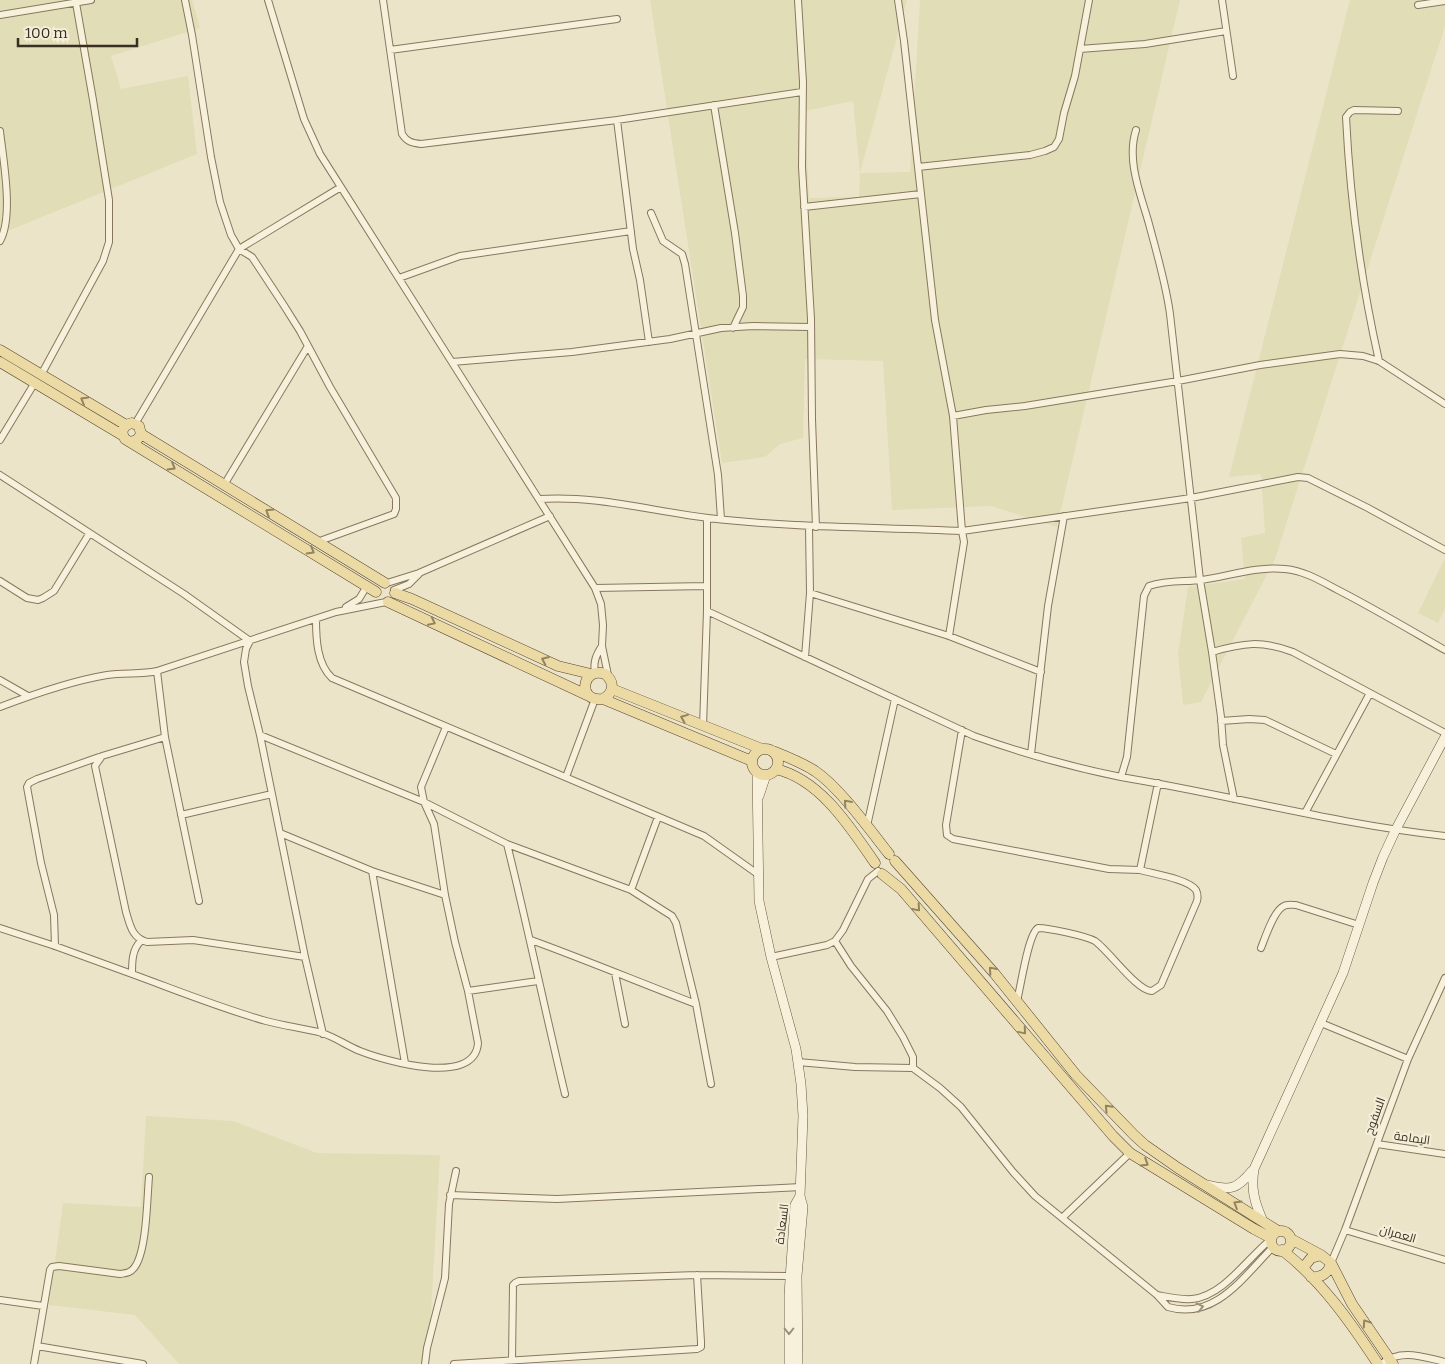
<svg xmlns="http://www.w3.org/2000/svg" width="1445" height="1364" viewBox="0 0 1445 1364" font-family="Bitter,Cairo,serif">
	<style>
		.farmland { fill: #e1ddb7; fill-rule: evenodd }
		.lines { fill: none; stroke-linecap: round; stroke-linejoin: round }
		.street-casing { stroke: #88775f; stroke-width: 8 }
		.secondary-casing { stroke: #6a5842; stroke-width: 10 }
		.primary-casing { stroke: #564532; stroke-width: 11 }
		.street { stroke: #f7f1dc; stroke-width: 6 }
		.secondary { stroke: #f7f1dc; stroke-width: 9 }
		.primary { stroke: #ecdaa4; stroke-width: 10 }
		.oneway { stroke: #928462 }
		.oneway2 { stroke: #98907e }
		.labels { text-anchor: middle; stroke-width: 4.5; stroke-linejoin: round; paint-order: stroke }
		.street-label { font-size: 12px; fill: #392e21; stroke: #f4eed8 }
	</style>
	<rect width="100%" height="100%" fill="#ece4c9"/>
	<path class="farmland" d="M0,0h192l8,28 -89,28 10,33 67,-13 9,78 -197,80z
		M650,0h257l-47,173 50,-1 10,-172h260l-123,527 -66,-21 -99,4 -9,-149 -78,-2 -2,79 -23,6 -15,13 -43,6zM853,101l7,72 -1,24 -50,1 -4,-87z
		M1350,0h95v26l-170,533 -74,143 -18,3 -5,-51 10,-67 57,-8 -4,-41 24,-5 -4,-59 -32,3z
		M1445,558v50l-7,15 -20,-10z
		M146,1116l87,5 84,32 123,2 -12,209h-249l-44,-49 -86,-10 14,-102 78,4z"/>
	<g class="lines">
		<defs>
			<path id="street" d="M185,0l7,35 19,122 9,45 11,33 8,14 13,8 31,47 17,27 30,56 66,111v11l-2,5 -77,28
				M268,0l36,119 16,35 275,434 6,16 2,21 -1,21 6,29
				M383,0l19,134c5,8 10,9 19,10l196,-24 185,-28
				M798,0l5,82 -1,85 9,152 1,100 4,108
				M898,0l6,41 31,279 18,96 9,115 229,-33 107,-21 10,1 60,30 77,42
				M1222,0l11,76
				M1418,5l27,-4
				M0,15l91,-15
				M1080,49l65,-5 81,-13
				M390,50l227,-31
				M714,105l21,128 8,63v11l-10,21
				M617,120l16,129 7,31 9,62
				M1136,130c-10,31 5,65 13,94 8,30 17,60 21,90l30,266 12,72 9,65 2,28 11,54
				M0,131c3,28 14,85 0,110
				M918,167l112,-12 15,-4 9,-4 5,-8 5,-26 11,-37 14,-76
				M804,207l117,-13
				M651,213l12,28 19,13 3,10 33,211 3,44
				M399,278l61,-22 171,-25
				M1379,361c-18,-80 -29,-162 -33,-244l4,-5 4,-2 44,1
				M452,362l120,-10 98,-13 51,-11 32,-2 58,1
				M41,375l62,-114 6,-19v-42l-16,-100 -17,-97
				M953,416l33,-6 39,-4 153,-25 82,-16 80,-11 23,2 16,5 66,43
				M135,424l104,-175 102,-62
				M0,440l34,-56
				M0,475l184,119 66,47 -4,8 -2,13 4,24 12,49 45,222 18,77
				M224,485l84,-139
				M539,499c57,-4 112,12 169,19 84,10 169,9 254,13l2,11 -15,94
				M0,581l27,17 11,2 5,-2 11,-7 35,-57
				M387,583l32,-10 131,-57
				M595,588l111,-2
				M394,590l15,-6 10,-10
				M810,593l139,43 92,36
				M346,607l13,-8 8,-13
				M707,611l267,125c48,17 97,31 147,41 108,18 215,47 324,59
				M316,619c0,20 1,45 16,59l372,158 55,39
				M1212,652c31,-9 50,-12 81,0l152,81
				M805,657l5,-64 -1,-66
				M157,671l8,66 34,164
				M595,673c-2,-11 1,-18 7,-27
				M0,680l28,16
				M0,707c34,-13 71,-26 107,-32 17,-3 34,0 50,-4l179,-59 50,-10
				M1221,721l28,-2 16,1 71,34
				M703,726l4,-115v-93
				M962,730l-16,95 1,10 6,4 156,30 31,1 18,-87
				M260,735l164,67 83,42 124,46 41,26 4,7 20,81 15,80
				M165,737l-63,19 -7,10 31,146c4,13 6,26 21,30l46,-2 112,17
				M1031,754l17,-148 16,-90
				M566,777l29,-78
				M1121,777l6,-20 17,-161 5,-10c18,-6 35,-4 53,-6 27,-4 56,-14 83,-11 20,2 36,12 53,21 37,19 72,40 107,60
				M1305,813l65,-120
				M181,815l91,-21
				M867,826l28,-127
				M280,833l92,38 73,24
				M507,844c21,84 38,167 58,250
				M372,871l33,192
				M631,890l27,-73
				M0,928l55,18 77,28
				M531,940c55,20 110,43 165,64
				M141,941c-9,8 -9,21 -9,33 44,16 88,34 134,47 18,5 37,7 56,12 13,4 25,13 38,18 25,10 115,36 118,-8l-10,-52 -13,-49 -10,-47 -11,-71 -10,-22 -3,-15 25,-60
				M55,946l-1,-31 -13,-52 -14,-76 2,-4 8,-4 62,-22
				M1261,948c4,-10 13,-38 23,-42 3,-2 8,-1 12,-1l63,20
				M771,957l56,-12 8,-4 8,-11 25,-51 10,-8
				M615,973l10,51
				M468,991l70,-10
				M1017,1001c4,-15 11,-67 21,-73 11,0 48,8 57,13 14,10 43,51 57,50l9,-6 36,-84c1,-4 1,-7 -1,-11 -8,-11 -42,-16 -56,-20
				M1321,1023l87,36
				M798,1062l57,5 58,1v-11l-10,-20 -16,-26 -36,-45 -16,-25
				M913,1068l27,20 21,19 52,65 22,24 122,99 11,12c47,14 76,-31 105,-60
				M1377,1144l68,10
				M450,1195l107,4 244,-12
				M1062,1218l68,-65
				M1345,1230l100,30
				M1331,1263l14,-33 63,-171 37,-81
				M1157,1295c11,2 23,5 35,4 31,-3 55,-40 78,-59
				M0,1300l43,6
				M37,1346l106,18
				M512,1360l1,-75 2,-2 4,-2 178,-6 92,1
				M34,1364l16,-94 2,-3 7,-1 61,8c6,-1 10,-1 14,-6 13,-16 13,-70 15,-91
				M425,1364l2,-16 18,-70 4,-74 7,-33
				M454,1364l243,-15 4,-2v-5l-4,-67
				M1381,1364c20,-16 42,-7 64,-2"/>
			<path id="secondary" d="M757,773l2,128 12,56 25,92 5,35 2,32 -3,80 3,11 -6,69 1,88
				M759,796l7,-21
				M1208,1185c23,6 29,4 44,-14
				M1262,1219c-8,-18 -11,-31 -8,-50l89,-196 30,-90 10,-26 12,-26 50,-94
				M789,1364v-69l6,-90 5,-9"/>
			<path id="primary" d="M0,350l126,75
				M0,362l122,73
				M141,434l244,149
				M130,442l7,-2 4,-6 -2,-8 -7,-3c-9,2 -12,9 -7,16l251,153
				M395,593l17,6 146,67 33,8
				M388,602l201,94
				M612,689l150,60
				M603,699c11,-6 12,-17 2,-25 -24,-8 -28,29 -2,25l149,62
				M752 762a13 13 0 1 1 26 0a13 13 0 1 1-26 0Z
				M770,750c15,6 31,12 45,21 25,17 55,59 74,83
				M776,769c45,11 74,58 99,94
				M895,861l100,113 81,101 58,60 11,10 33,23 100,63
				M882,874l19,15 212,247 17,17 124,76 17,9
				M1271 1241a10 10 0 1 1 20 0a10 10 0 1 1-20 0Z
				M1291,1239l30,16 10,8 21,41 41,60
				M1282,1250c40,31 69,73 96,114
				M1303,1268l8,-10 10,-3
				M1311,1277c10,1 18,-4 20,-14"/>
		</defs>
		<use href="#street" class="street-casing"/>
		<use href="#secondary" class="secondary-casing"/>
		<use href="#primary" class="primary-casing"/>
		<use href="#street" class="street"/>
		<use href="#secondary" class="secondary"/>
		<use href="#primary" class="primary"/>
	</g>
	<defs><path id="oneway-chevron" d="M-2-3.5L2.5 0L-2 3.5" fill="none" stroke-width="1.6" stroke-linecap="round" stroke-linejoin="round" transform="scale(1.25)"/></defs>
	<g class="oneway">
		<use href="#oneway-chevron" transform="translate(84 400) rotate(-150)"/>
		<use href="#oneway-chevron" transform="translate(172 467) rotate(31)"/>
		<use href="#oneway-chevron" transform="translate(269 512) rotate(-148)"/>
		<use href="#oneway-chevron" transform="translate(311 551) rotate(31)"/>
		<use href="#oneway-chevron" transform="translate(432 622) rotate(26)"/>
		<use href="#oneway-chevron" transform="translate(545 660) rotate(-155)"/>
		<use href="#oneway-chevron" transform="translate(684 718) rotate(-158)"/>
		<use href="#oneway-chevron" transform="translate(847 803) rotate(-131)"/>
		<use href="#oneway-chevron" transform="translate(917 908) rotate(49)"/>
		<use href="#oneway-chevron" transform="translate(992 970) rotate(-131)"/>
		<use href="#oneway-chevron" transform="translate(1023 1031) rotate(50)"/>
		<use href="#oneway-chevron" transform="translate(1108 1108) rotate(-134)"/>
		<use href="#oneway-chevron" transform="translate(1145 1163) rotate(32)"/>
		<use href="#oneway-chevron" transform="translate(1237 1204) rotate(-149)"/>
		<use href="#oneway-chevron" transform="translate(1366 1323) rotate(-124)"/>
	</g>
	<g class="oneway2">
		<use href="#oneway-chevron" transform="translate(1200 1307) rotate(-13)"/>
		<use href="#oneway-chevron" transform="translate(789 1331) rotate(90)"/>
	</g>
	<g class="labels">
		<g class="street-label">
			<text transform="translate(1375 1116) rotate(-70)" y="4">السفوح</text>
			<text transform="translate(1412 1138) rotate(8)" y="4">اليمامة</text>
			<text transform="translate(782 1224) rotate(-83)" y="4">السعادة</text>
			<text transform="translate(1398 1234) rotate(16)" y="4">العمران</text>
		</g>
	</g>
	<path d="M18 38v8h119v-8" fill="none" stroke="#392e21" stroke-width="2.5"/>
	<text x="25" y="38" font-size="15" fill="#392e21" stroke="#f4eed8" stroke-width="4" paint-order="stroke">100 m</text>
</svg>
